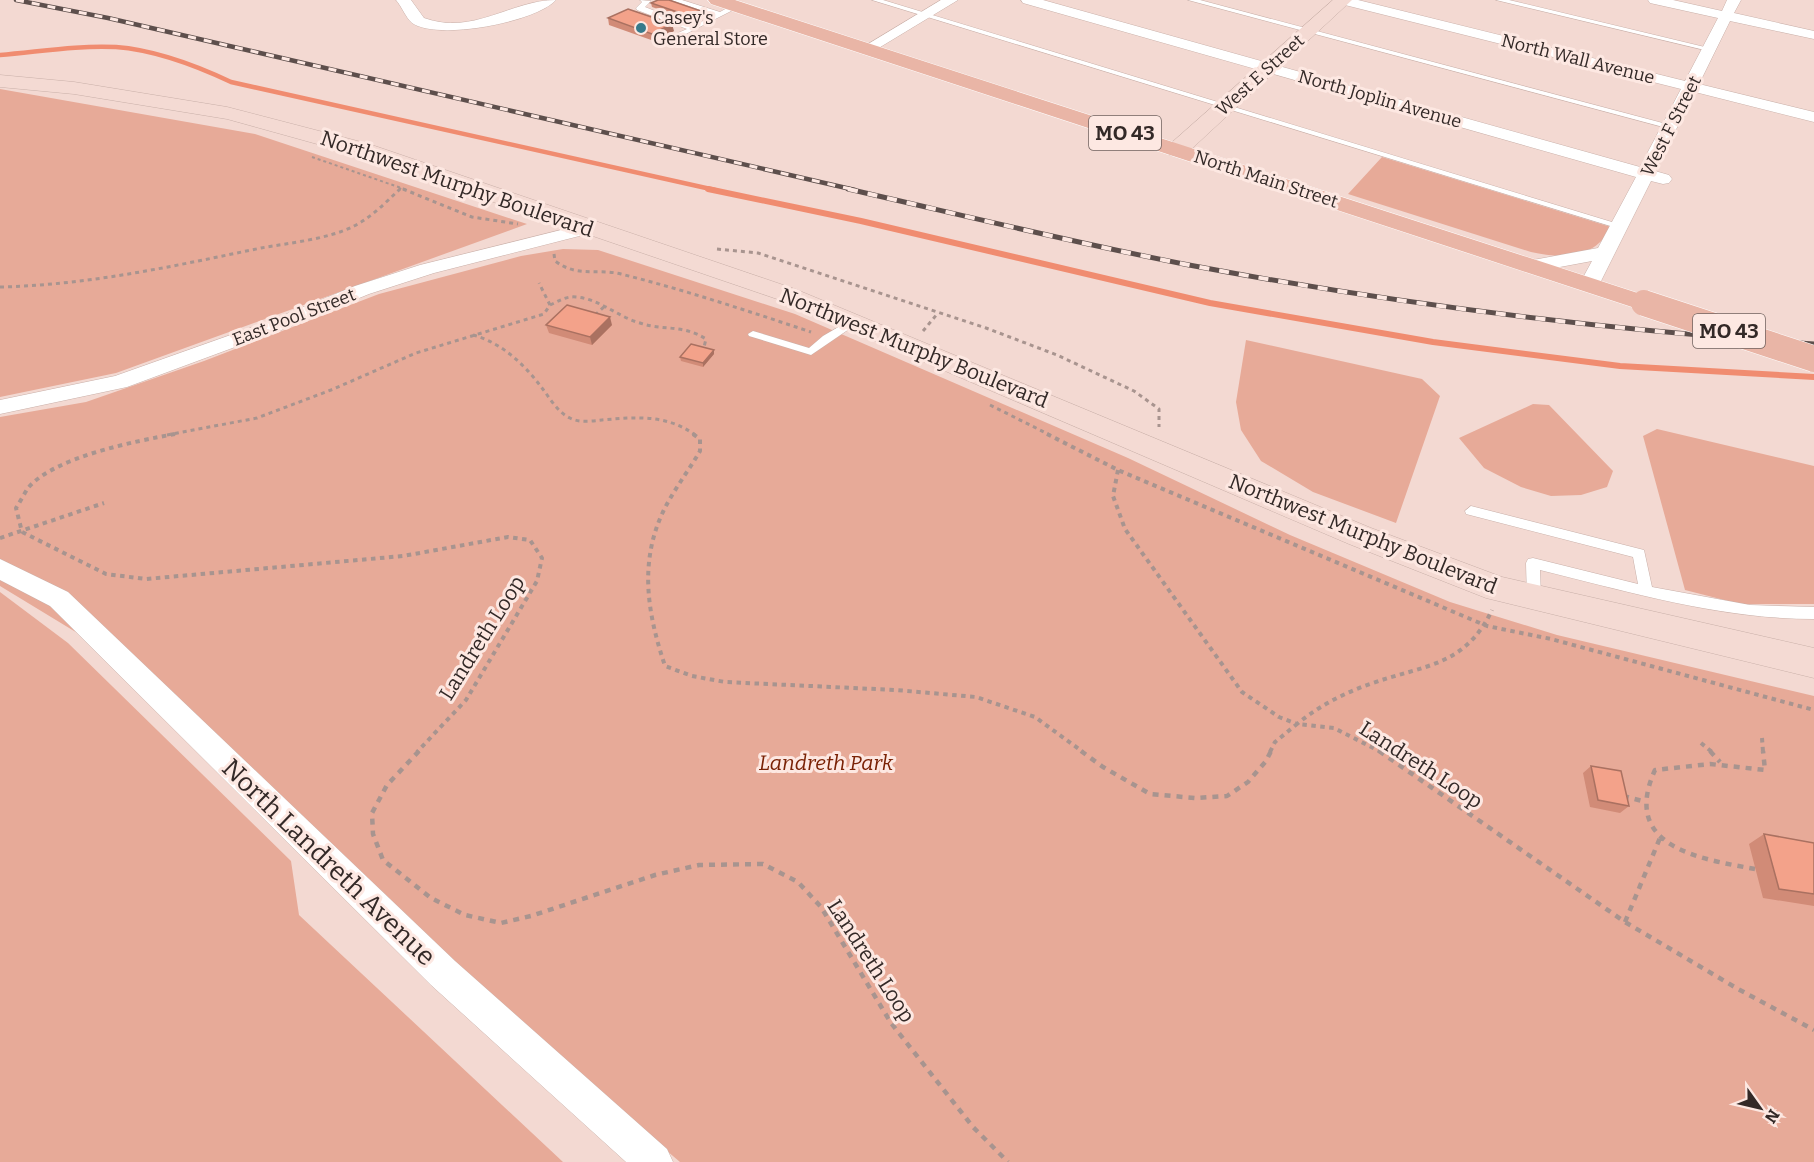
<svg xmlns="http://www.w3.org/2000/svg" width="1814" height="1162" viewBox="0 0 1814 1162" font-family="Bitter,serif">
	<style>
		.green { fill: #e7aa98 }
		.lines { fill: none; stroke-linecap: round; stroke-linejoin: round }
		.stream-far1 { stroke: #f08c70; stroke-width: 4.5 }
		.stream { stroke: #f08c70; stroke-width: 6 }
		.lane-casing { stroke: #c9b0a9; stroke-width: 1 }
		.street-casing { stroke: #c9b0a9; stroke-width: 1 }
		.secondary-casing { stroke: #c9b0a9; stroke-width: 1 }
		.primary-casing { stroke: #fff; stroke-width: 1 }
		.path-far3 { stroke: #a8948f; stroke-width: 2; stroke-dasharray: 3 3; stroke-linecap: butt }
		.path-far2 { stroke: #a8948f; stroke-width: 3; stroke-dasharray: 4 4; stroke-linecap: butt }
		.path-far1 { stroke: #a8948f; stroke-width: 4; stroke-dasharray: 4.5 4.5; stroke-linecap: butt }
		.path { stroke: #a8948f; stroke-width: 4.5; stroke-dasharray: 6 6; stroke-linecap: butt }
		.lane { fill: #fff; fill-rule: evenodd }
		.street { fill: #fff; fill-rule: evenodd }
		.secondary { fill: #f4dad3; fill-rule: evenodd }
		.primary { fill: #e9b5a6; fill-rule: evenodd }
		.rail-far1-casing { stroke: #5d4f4c; stroke-width: 4.5 }
		.rail-casing { stroke: #5d4f4c; stroke-width: 5 }
		.rail-far1 { stroke: #fde8e2; stroke-width: 3; stroke-dasharray: 8; stroke-linecap: butt }
		.rail { stroke: #fde8e2; stroke-width: 4; stroke-dasharray: 10; stroke-linecap: butt }
		.primary-bridge-casing { stroke: #fff; stroke-width: 27; stroke-linecap: butt }
		.primary-bridge { stroke: #e9b5a6; stroke-width: 26 }
		.wall { fill: #d18b77 }
		.shaded-wall { fill: #aa7161 }
		.building { fill: #f3a28a; stroke: #aa7161; stroke-width: 1.5 }
		.poi-dot { fill: #387a8b; stroke: #fde8e2; stroke-width: 2 }
		.labels { text-anchor: middle; stroke-width: 6; stroke-linejoin: round; paint-order: stroke }
		.far-poi-label { font-size: 18px; fill: #332927; stroke: #fde8e2; text-anchor: start }
		.far-street-label { font-size: 18px; fill: #332927; stroke: #fde8e2 }
		.shield { fill: #fde8e2; stroke: #70625f; stroke-width: 1.5 }
		.shield-label { font-size: 20px; font-weight: bold; fill: #332927 }
		.street-label { font-size: 21px; fill: #332927; stroke: #fde8e2 }
		.park-label { font-size: 21px; font-style: italic; fill: #7a2205; stroke: #fde8e2 }
		.near-street-label { font-size: 26px; fill: #332927; stroke: #fde8e2 }
	</style>
	<rect width="100%" height="100%" fill="#f3d9d2"/>
	<path class="green" d="M0,89l255,45 272,90 -411,149 -116,24z
		M1382,157l229,70c-16,32 -48,32 -80,25l-183,-58z
		M563,249l35,1 197,64 333,144 162,77 160,67 107,33 257,61v466h-1134l-134,-114 -444,-400 -102,-62v-169l86,-15 118,-41 175,-67 142,-38z
		M1246,340l176,39 18,17 -44,127 -83,-31 -52,-31 -20,-31 -5,-28z
		M1533,404l16,1 64,66 -6,16 -26,8 -30,1 -30,-9 -37,-19 -25,-30z
		M1657,429l157,37v138h-74l-55,-14 -42,-154z
		M0,592l68,51 223,218 8,54 264,247h-563z"/>
	<g class="lines">
		<path class="stream-far1" d="M0,55c38,-3 77,-10 116,-8 40,3 79,18 115,35l484,108"/>
		<path class="stream" d="M708,189l153,32 349,82 223,39 187,24 194,11"/>
		<defs>
			<path id="lane" d="M640,0l11,1 -6,6 48,19 22,-11 -44,-15h11l38,12 14,-8 7,2 -67,34h-3v-4l16,-7 -50,-19 -1,-2 6,-6z
				M872,0h11l742,226 -8,2z
				M1188,0h12l474,126 -7,2z
				M1496,0h13l204,49 -4,2z
				M854,318l5,3 -1,2 -47,32 -62,-19 -1,-2 5,-3 56,17 14,-12z
				M1471,506l173,44 8,37 98,18 64,2v12c-94,0 -184,-27 -274,-49l1,28 -2,4h-10l-2,-4 -1,-35 2,-4 5,-1 105,26 -5,-27 -167,-43 -1,-3z"/>
			<path id="street" d="M396,0h15l13,18c49,18 87,-18 132,-18 -20,22 -118,41 -144,23 -6,-5 -10,-16 -16,-23z
				M941,0h17l-86,52 -5,1 -7,-4z
				M1021,0h22l597,167 41,-78 -344,-86 -2,-3h23l327,81 33,-63 -68,-15 -2,-3h25l49,11 5,-11h14l-7,13 80,18v8l-84,-18 -31,63 115,28v10l-119,-30 -40,79 14,4 3,4 -3,4 -6,1 -12,-3 -52,104 -3,4h-14l-3,-4 13,-24 -59,11 -7,-2 -2,-4 2,-4 7,-2 65,-12 38,-71 -613,-174z
				M589,223l6,1 3,4 -3,4 -161,41 -65,21 -88,36 -154,57 -127,27v-14l115,-24 152,-54 88,-36 65,-21z
				M0,559l68,33 387,369 212,188 6,13h-47l-195,-177 -381,-379 -50,-26z"/>
			<path id="secondary" d="M1333,0h19l-167,155 -8,1 -8,-1 -3,-5 3,-5z
				M0,75l74,7 153,25 142,37 426,145 576,239 131,49 312,71v30l-328,-80 -137,-54 -572,-245 -424,-145 -126,-35 -153,-25 -74,-7z"/>
			<path id="primary" d="M708,0h27l918,298 4,5 -4,5 -9,3 -9,-3 -924,-304z"/>
		</defs>
		<use href="#lane" class="lane-casing"/>
		<use href="#street" class="street-casing"/>
		<use href="#secondary" class="secondary-casing"/>
		<use href="#primary" class="primary-casing"/>
		<path class="path-far3" d="M312,157l95,33
			M399,190l2,-2"/>
		<path class="path-far2" d="M403,189l69,28 46,7
			M717,249l41,4 228,75 71,27 77,36 25,18v18
			M554,254l1,7c23,17 41,7 66,13 64,16 127,37 190,58
			M0,287c89,-2 174,-21 261,-39 28,-5 68,-9 93,-22 18,-9 32,-24 46,-37
			M550,305c9,-4 16,-9 26,-8 24,2 42,20 64,26 24,8 42,1 66,16l-3,12
			M595,315l10,-9
			M923,331l15,-18
			M473,335c29,8 51,29 69,53 8,10 15,24 28,30 9,5 22,3 32,2 33,-3 65,-6 93,15
			M990,405l60,30
			M167,435l90,-17 74,-28 85,-37 128,-39 6,-9 -11,-22"/>
		<path class="path-far1" d="M175,434c-39,7 -121,23 -147,54 -4,6 -8,14 -12,20l6,24 84,42 40,5 257,-23 105,-19 22,3 12,18 -5,23 -71,119 -49,52
			M693,434l7,5v12c-12,21 -28,41 -38,63 -23,51 -14,101 3,152l27,10 33,6 171,8 80,7 59,20 48,35
			M1047,434l71,36 369,156 64,13 263,71
			M1118,470l-5,26 12,33 117,163 37,25 18,7c22,-18 47,-31 73,-40 53,-19 95,-17 122,-74
			M0,538l104,-35
			M1762,738l1,14
			M1701,743l11,9
			M1270,752l5,-10 22,-18 37,4 47,24"/>
		<path class="path" d="M419,751l-32,34 -15,28 1,21 10,26 48,38 34,17 36,8 30,-7 124,-41 44,-10 64,-1 35,18 23,25 70,116 82,104 35,35
			M1081,751l22,16 47,27 45,4 32,-2 21,-14 18,-21 5,-10
			M1379,751l246,171 113,67 76,41
			M1710,751l10,11
			M1623,796l23,6
			M1755,869c-55,-10 -135,-22 -100,-99l55,-6 55,6 -2,-19
			M1625,922l35,-84"/>
		<use href="#lane" class="lane"/>
		<use href="#street" class="street"/>
		<use href="#secondary" class="secondary"/>
		<use href="#primary" class="primary"/>
		<defs>
			<path id="rail-far1" d="M16,0l92,18 747,172"/>
			<path id="rail" d="M848,189c114,26 227,54 341,76 207,39 415,65 625,79"/>
		</defs>
		<use href="#rail-far1" class="rail-far1-casing"/>
		<use href="#rail" class="rail-casing"/>
		<use href="#rail-far1" class="rail-far1"/>
		<use href="#rail" class="rail"/>
		<defs>
			<path id="primary-bridge" d="M1644,303l170,56"/>
		</defs>
		<use href="#primary-bridge" class="primary-bridge-casing"/>
		<use href="#primary-bridge" class="primary-bridge"/>
	</g>
	<path class="wall" d="M651,3l53,9 1,3 -12,6 -41,-14z
		M608,18l66,13 -20,10 -45,-16z
		M546,325h66l-20,20 -43,-12z
		M714,354l-11,13 -22,-6 -1,-4z
		M1591,766l38,40 -9,7 -30,-6 -7,-34z
		M1764,834l50,9v63l-51,-8 -14,-54z"/>
	<path class="shaded-wall" d="M704,12l1,3 -12,6 -1,-4z
		M672,24l2,7 -20,10 -2,-7z
		M610,317l2,8 -20,20 -2,-8z
		M714,350v4l-11,13v-4z"/>
	<path class="building" d="M658,0h11l35,12 -12,5 -41,-14z
		M628,9l44,15 -20,10 -44,-16z
		M567,305l43,12 -20,20 -44,-12z
		M691,344l23,6 -11,13 -23,-6z
		M1591,766l30,5 8,35 -31,-6z
		M1764,834l50,9v51l-35,-5z"/>
	<circle class="poi-dot" cx="641" cy="28" r="6"/>
	<g class="labels">
		<g class="far-poi-label">
			<text x="653" y="24">Casey's<tspan x="653" dy="21">General Store</tspan></text>
		</g>
		<g class="far-street-label">
			<text transform="translate(1578 59) rotate(14)" y="6">North Wall Avenue</text>
			<text transform="translate(1260 75) rotate(-42)" y="6">West E Street</text>
			<text transform="translate(1380 99) rotate(16)" y="6">North Joplin Avenue</text>
			<text transform="translate(1671 126) rotate(-63)" y="6">West F Street</text>
			<text transform="translate(1266 179) rotate(18)" y="6">North Main Street</text>
			<text transform="translate(294 317) rotate(-21)" y="6">East Pool Street</text>
		</g>
		<g class="shield">
			<rect x="1089" y="116" width="72" height="34" rx="4.5"/>
			<rect x="1693" y="314" width="72" height="34" rx="4.5"/>
		</g>
		<g class="shield-label">
			<text x="1125" y="140">MO 43</text>
			<text x="1729" y="338">MO 43</text>
		</g>
		<g class="street-label">
			<text transform="translate(457 184) rotate(19)" y="7">Northwest Murphy Boulevard</text>
			<text transform="translate(914 348) rotate(22)" y="7">Northwest Murphy Boulevard</text>
			<text transform="translate(1363 534) rotate(22)" y="7">Northwest Murphy Boulevard</text>
			<text transform="translate(482 638) rotate(-58)" y="7">Landreth Loop</text>
			<text transform="translate(1421 765) rotate(33)" y="7">Landreth Loop</text>
			<text transform="translate(871 961) rotate(57)" y="7">Landreth Loop</text>
		</g>
		<g class="park-label">
			<text x="826" y="770">Landreth Park</text>
		</g>
		<g class="near-street-label">
			<text transform="translate(329 862) rotate(44)" y="9">North Landreth Avenue</text>
		</g>
	</g>
	<g transform="translate(1760 1108) rotate(124)" stroke="#fde8e2" stroke-width="4.5" paint-order="stroke">
	<path d="M0-4.5L10 22L0 15L-10 22Z" fill="#332927"/>
	<text y="-9" font-size="16" font-weight="bold" text-anchor="middle" fill="#332927">N</text>
	</g>
</svg>
